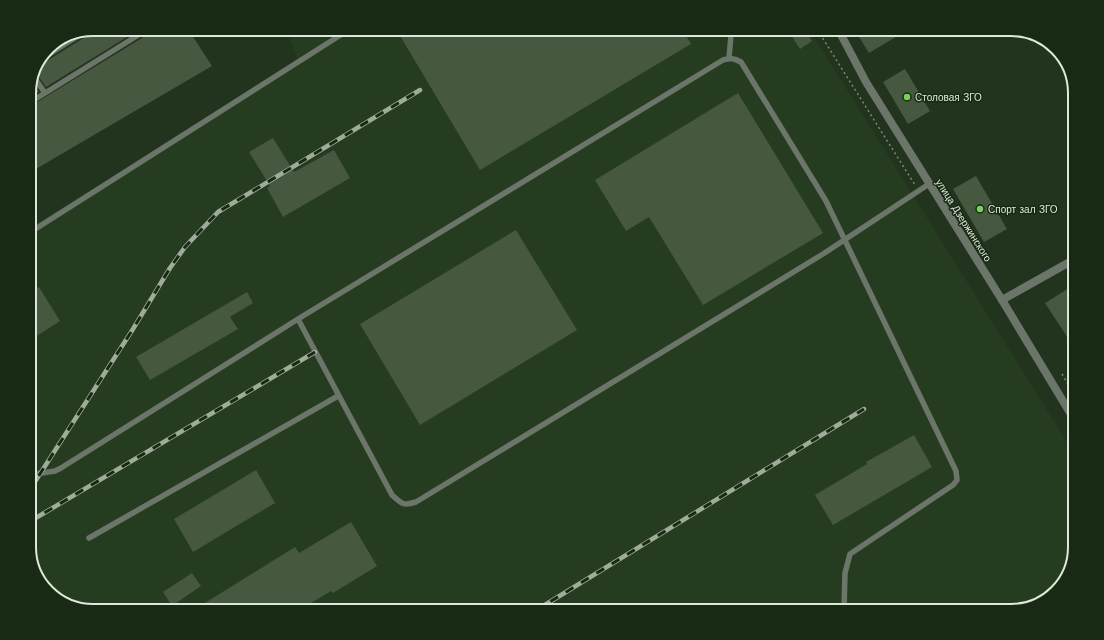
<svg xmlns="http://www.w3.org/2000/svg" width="1104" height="640" viewBox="0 0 1104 640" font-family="'Work Sans',sans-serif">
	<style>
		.built { fill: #263c20 }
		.building { fill: #465840 }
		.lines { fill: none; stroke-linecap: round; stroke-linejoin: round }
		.path { stroke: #7a8876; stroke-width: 1.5; stroke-dasharray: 2 3; stroke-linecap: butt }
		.service { stroke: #6c756a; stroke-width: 5.5 }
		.minor { stroke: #6c756a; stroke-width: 8 }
		.tertiary { stroke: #6c756a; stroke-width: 8 }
		.rail-casing { stroke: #9fac9b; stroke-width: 4.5 }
		.rail { stroke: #192a14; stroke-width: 3; stroke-dasharray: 9; stroke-linecap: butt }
		.poi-dot { fill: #76d25a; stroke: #192a14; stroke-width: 1.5 }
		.labels { text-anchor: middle; stroke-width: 3; stroke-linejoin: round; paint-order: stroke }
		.poi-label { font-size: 10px; fill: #dde8da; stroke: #192a14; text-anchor: start }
		.street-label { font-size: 10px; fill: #dde8da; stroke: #192a14 }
		.rim { fill: none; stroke: #dde8da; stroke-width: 2 }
	</style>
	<rect width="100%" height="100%" fill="#23341e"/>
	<path class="built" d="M285,29h524l266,426v92l-8,32 -24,23 -32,9h-918l-32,-8 -21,-21 -11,-31v-323l270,-166z"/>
	<path class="building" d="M98,29h42l-94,58 -10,-14 5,-11h4z
		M152,29h36l24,37 -183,107v-66l121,-74z
		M396,29h286l9,15 -211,126z
		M787,29h17l8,12 -12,8z
		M854,29h55l-40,24z
		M905,69l25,42 -22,13 -25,-42z
		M32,82l7,10 -10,6v-9z
		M738,93l85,140 -120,72 -54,-88 -23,14 -31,-51z
		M273,138l21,34 40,-22 16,28 -67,39 -16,-29 3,-2 -21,-34z
		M976,176l31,53 -23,13 -31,-53z
		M516,230l61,100 -157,95 -60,-101z
		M39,287l21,34 -31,20v-48z
		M1069,288l6,8v53l-30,-46z
		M247,292l6,11 -23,14 8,12 -88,51 -14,-23z
		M914,435l18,32 -99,58 -18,-30 52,-31 -1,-2z
		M256,470l19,33 -82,49 -19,-33z
		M351,522l26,44 -44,27 -2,-2 -33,20h-106l103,-64 4,6z
		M192,573l9,13 -29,20 -9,-14z"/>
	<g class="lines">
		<path class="path" d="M820,34l95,151
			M1062,374l9,15"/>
		<path class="service" d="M43,58l40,-25
			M729,58l2,-23 2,-6
			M34,77l11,16
			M29,103l119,-74
			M29,233l321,-204
			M298,319l94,176c10,9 11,11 24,7l407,-248 106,-70
			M29,475l26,-4 6,-3 237,-149 425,-259c7,-2 11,-2 18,2l85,139 130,270 1,9 -4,5 -103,69 -5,19 -1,37
			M89,538l249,-142"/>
		<path class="minor" d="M1002,300l73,-41"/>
		<path class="tertiary" d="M838,29l28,53 136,218 73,121"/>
		<defs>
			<path id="rail" d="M29,491l104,-162 37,-61 15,-21 33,-35 202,-122
				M29,522l286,-170
				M535,611l329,-202"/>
		</defs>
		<use href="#rail" class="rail-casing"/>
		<use href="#rail" class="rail"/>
	</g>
	<g class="poi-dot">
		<circle cx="907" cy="97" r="4"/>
		<circle cx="980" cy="209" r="4"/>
	</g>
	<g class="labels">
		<g class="poi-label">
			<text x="915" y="101">Столовая ЗГО</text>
			<text x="988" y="213">Спорт зал ЗГО</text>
		</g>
		<g class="street-label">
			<text transform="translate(964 220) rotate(58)" y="4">улица Дзержинского</text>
		</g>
	</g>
	<path d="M0 0H1104V640H0ZM93 36H1011A57 57 0 0 1 1068 93V547A57 57 0 0 1 1011 604H93A57 57 0 0 1 36 547V93A57 57 0 0 1 93 36Z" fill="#192a14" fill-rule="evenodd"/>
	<path class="rim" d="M93 36H1011A57 57 0 0 1 1068 93V547A57 57 0 0 1 1011 604H93A57 57 0 0 1 36 547V93A57 57 0 0 1 93 36Z"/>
</svg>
